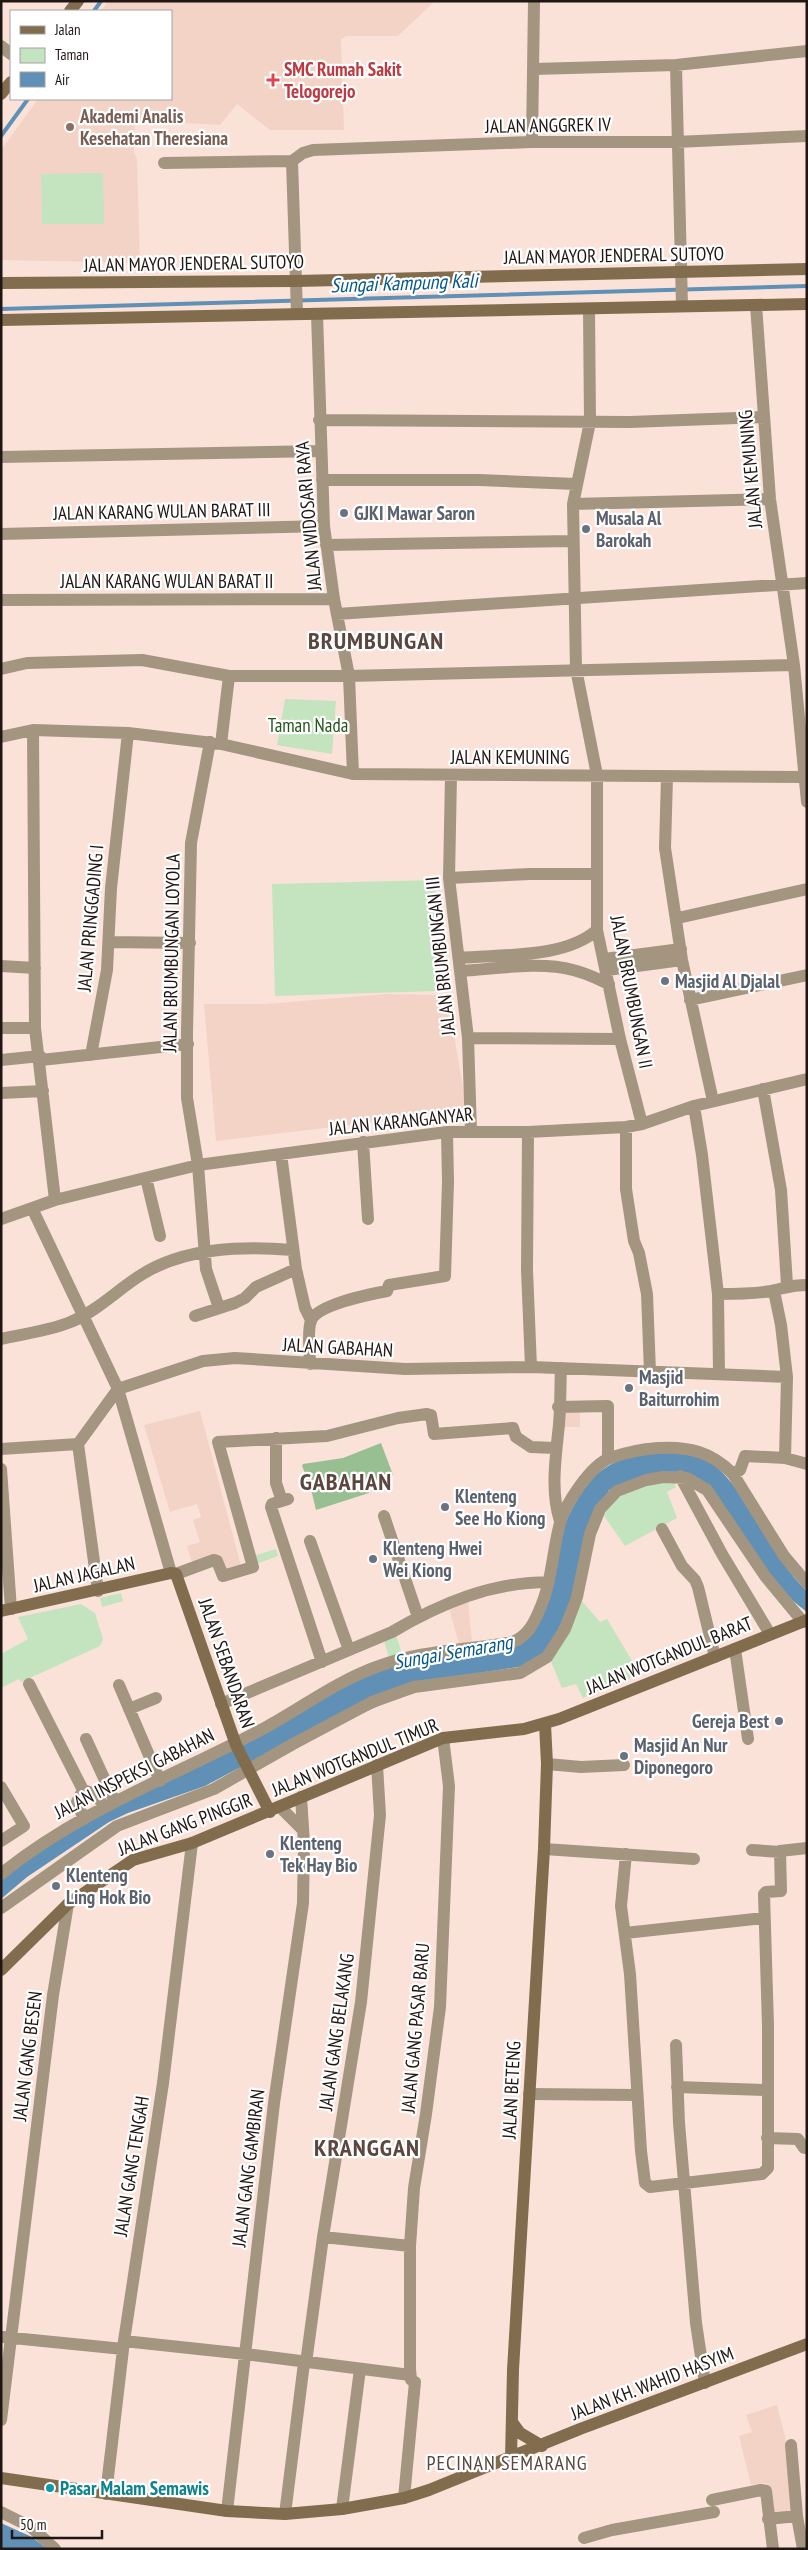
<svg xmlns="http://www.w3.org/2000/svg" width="808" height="2550" viewBox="0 0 808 2550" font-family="'PT Sans Narrow',sans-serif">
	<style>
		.built { fill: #f3d3c6 }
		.green { fill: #c4e3bf }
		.forest { fill: #98bf92 }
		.water { fill: #6090b5 }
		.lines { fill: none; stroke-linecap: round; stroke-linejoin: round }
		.stream { stroke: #6090b5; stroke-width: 4 }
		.street { stroke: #a39580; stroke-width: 12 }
		.secondary { stroke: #816d4e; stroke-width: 12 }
		.health-dot { fill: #e0444e; stroke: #fff; stroke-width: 2 }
		.education-dot { fill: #8d6e63; stroke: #fff; stroke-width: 2 }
		.worship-dot { fill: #6b7280; stroke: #fff; stroke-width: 2 }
		.culture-dot { fill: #0f9aa8; stroke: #fff; stroke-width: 2 }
		.labels { text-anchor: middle; stroke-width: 4.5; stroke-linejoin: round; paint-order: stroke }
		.health-label { font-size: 19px; font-weight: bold; fill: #be3a42; stroke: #fff; text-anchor: start }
		.education-label { font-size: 19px; font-weight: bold; fill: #785e54; stroke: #fff; text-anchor: start }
		.street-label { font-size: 19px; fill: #201714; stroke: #fff }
		.worship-label { font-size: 19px; font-weight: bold; fill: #5b616d; stroke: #fff; text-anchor: start }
		.park-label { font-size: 19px; fill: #215519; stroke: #fff }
		.culture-label { font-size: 19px; font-weight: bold; fill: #0d838f; stroke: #fff; text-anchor: start }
		.water-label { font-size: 20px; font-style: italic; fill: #045989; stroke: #fff }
		.neighbourhood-label { font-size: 20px; letter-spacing: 1px; fill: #5b473f; stroke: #fff }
		.district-label { font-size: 24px; font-weight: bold; letter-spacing: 1px; fill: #5b473f; stroke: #fff }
	</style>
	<rect width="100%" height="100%" fill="#fbe2d8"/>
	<path class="built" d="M108,1h327l-37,35h-52l-5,4 3,90h-74l-33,-26 -17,21 -85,-5 -1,32 3,7 3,104 -139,-3v-110l37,-51h133v-88h-70z
		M386,994l61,1 20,116 -251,30 -12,-137h61z
		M559,1409h21v18h-21z
		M200,1411l41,155 -20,6 -6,-17 -23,7 -5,-16 13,-4 -7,-22 8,-3 -4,-13 -27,8 -26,-87z
		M468,1600l4,43 -13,1 -10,-36z
		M777,2405l8,31 9,79 -25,3 -3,-35 -15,2 -12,-49 13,-4 -6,-17z"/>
	<path class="green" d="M103,173l1,51h-62l-1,-50z
		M285,699l51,2 -4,53 -55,-9z
		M435,880l3,111 -163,5 -3,-112z
		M673,1480l3,7 -9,5 10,26 -52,28 -21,-30c11,-28 43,-30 69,-36z
		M276,1549l2,7 -25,9 -3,-8z
		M121,1593l2,8 -21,6 -2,-9z
		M581,1600l19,22 7,-3 33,55 -57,24 -7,-14 -14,4 -12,-29z
		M81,1604l14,9 8,26 -3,7 -79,36 -2,-3 -18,9v-34l27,-15 -10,-22z
		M396,1635l6,19 -13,4 -5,-18z"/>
	<path class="forest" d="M381,1443l12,32 -27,10 3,8 -53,17 -6,-25 -8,-19 1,-2 40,-6z"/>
	<path class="water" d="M671,1451c10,2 21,3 30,6 40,16 69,101 106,134v21c-41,-30 -70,-85 -99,-127 -32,-26 -65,-8 -99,5l-30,90 -25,60 -8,12 -21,14 -86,13 -202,90 -32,17 -77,27 -19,9 -82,55 -26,22v-20l73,-52 302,-157 150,-30c15,-46 38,-146 79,-172 19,-13 44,-14 66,-17z
		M1,2523l31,14 15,12h-46z"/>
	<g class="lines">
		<path class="stream" d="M94,11l7,-10
			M1,136l27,-37
			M1,309l806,-23"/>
		<path class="street" d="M1,46l10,8
			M676,65l6,241
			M534,69l142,-4 131,-14
			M532,142l2,-141
			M292,161l11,-8 10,-3 219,-8h144l131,-6
			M292,161l5,152
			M164,163l128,-2
			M756,305l14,194 24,166 13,137
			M589,309l1,113 -17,82 3,165 21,106v155l23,109 22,85
			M317,314l7,212 10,73 15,77 4,98
			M319,420l311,2 134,-5
			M1,457l320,-6
			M322,480h157l97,4
			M573,504l197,-5
			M1,534l323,-8
			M326,545l246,-4
			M1,600l333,-1
			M337,614l470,-31
			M1,669l26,-6 115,-3 87,16h120l445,-11
			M33,730l2,298 20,172
			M1,737l32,-7 95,3 93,11 132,30 450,3
			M210,742l-19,101 -4,189v66l11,67 8,104 13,39
			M221,744l8,-68
			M451,776l-2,102 19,160 3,94
			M667,777l-2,71 17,112 31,141
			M449,878l81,-4h67
			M678,918l129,-29
			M109,942l81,1
			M459,958c43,-4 105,1 138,-28
			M604,959l77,-10
			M1,966l34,2
			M607,970l75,-10
			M461,971c34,-2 79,-10 112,-1 13,3 25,9 36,14
			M690,1000l117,-25
			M1,1028h34
			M468,1038l152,1
			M91,1055l16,-85 4,-82 17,-155
			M1,1060l39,-4
			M41,1060l147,-16
			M763,1089l18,101 6,95
			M1,1093l42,-2
			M694,1106l8,49 16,139 1,80
			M626,1127v62l8,52 5,12 8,41 3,78
			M528,1132l-1,138 4,97
			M363,1142l5,77
			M281,1154l15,115 9,39 6,12
			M146,1178l14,58
			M32,1208l86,181 53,184
			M1,1219l54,-19 143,-35 30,-4 219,-29h81l98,-5 16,-3 52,-18 113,-27
			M774,1291l7,34 6,52 -2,81
			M718,1294c18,0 36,0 53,-3 15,-3 19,-6 36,-6
			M195,1316l40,-13 10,-5 11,-11 40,-18
			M1,1339c22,-5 46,-8 67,-16 27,-10 49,-33 73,-48 44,-28 102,-29 152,-25
			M310,1364c0,-11 -3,-34 1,-43 5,-16 60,-27 76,-30l2,-6 56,-9 3,-94 -1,-50
			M118,1389l85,-28 32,-3 170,11 126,-2 256,10
			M558,1407l50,-1v52
			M276,1438v45l6,18
			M78,1444l20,147
			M78,1444l40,-55
			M1,1449l77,-5
			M1,1469l10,140
			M733,1474l7,-4 5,-14 40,2 22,6
			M680,1476l42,78 48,80
			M288,1499l-16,5 -1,3 51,155
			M384,1516l34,101
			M560,1521c-9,-27 -5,-59 -2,-87 3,-22 2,-44 3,-66
			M662,1529l20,37 13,14 3,7 17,70
			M310,1541l39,109
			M176,1574l38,-14 3,1 6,15 30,-9 -35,-125 109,-6 71,-18 29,-4 4,1 3,19 79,-6 3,9 15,10 24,1
			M735,1649l13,90
			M29,1684l54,106
			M119,1685l41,96
			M221,1704l171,-72c49,-29 100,-50 157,-50
			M129,1709l27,-11
			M86,1739l29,63
			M547,1764l34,3 43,-2
			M1,1787l23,39 -23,15
			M83,1790l-6,12 6,15
			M83,1790l12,4 9,12
			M280,1807l22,22
			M544,1849l150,10
			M752,1850l28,2
			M626,1854l-5,52 9,68 11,177 4,32 5,4 112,-13 6,-6v-142l-4,-132 2,-2 15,-1 -1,-40 27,-3
			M1,1874c78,-63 170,-97 258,-143 40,-21 77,-50 120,-65 43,-16 89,-16 134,-24 14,-6 20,-17 26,-31 13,-28 13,-58 21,-88 5,-19 31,-58 50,-65 14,-5 33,-9 48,-10 30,-2 54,4 75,26l51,82 23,27
			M1,1908l116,-82 97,-37 79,-45 79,-42 42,-15 106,-14 27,-16 18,-28 12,-32 13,-63 10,-25 17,-18 29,-11 17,-3 24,1 20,12 58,86 38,46
			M625,1933l139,-15
			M676,2045l3,78 17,200 9,60
			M677,2087l89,3
			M529,2094l108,1
			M767,2138l31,1 6,9h3
			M323,2237l87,9
			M3,2337l120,12
			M124,2341l121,13 165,21
			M306,2363l17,-126 38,-235 19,-187 -3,-50
			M1,2420l52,-425 15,-91
			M791,2445l6,71
			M106,2494l18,-153 39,-258 29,-240
			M404,2498l11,-116 -4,-2 -1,-11v-123l4,-58 12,-74 14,-107 9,-221 -6,-48
			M712,2500l49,-10 5,1 7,58
			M342,2509l18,-140
			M227,2511l47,-408 29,-200 1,-60 -3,-46
			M1,2512l30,15 24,22
			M285,2514l19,-151
			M768,2519l29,-3 6,33
			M584,2538l28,-8 102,-18"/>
		<path class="secondary" d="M70,11l8,-10
			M1,94l10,-12
			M1,283l295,-2 511,-12
			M1,320l806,-16
			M1,1611l170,-38 5,1 60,171 34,67
			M1,1970l67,-66 65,-44 59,-17 251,-105 81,-9 35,-10 248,-99
			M512,2422l8,11 22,13
			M511,2458l2,-88 31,-521 3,-85 -2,-40
			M1,2478l226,33 58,3 57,-5 62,-11 25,-8 151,-61 227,-85"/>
	</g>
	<path class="health-dot" d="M270.5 72.5h5v5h5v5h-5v5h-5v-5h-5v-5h5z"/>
	<circle class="education-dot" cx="70" cy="127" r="5"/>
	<g class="worship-dot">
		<circle cx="344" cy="513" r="5"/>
		<circle cx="586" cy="529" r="5"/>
		<circle cx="665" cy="981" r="5"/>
		<circle cx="629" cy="1388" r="5"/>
		<circle cx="445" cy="1507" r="5"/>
		<circle cx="373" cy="1559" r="5"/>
		<circle cx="779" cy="1721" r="5"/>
		<circle cx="624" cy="1756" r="5"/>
		<circle cx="270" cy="1854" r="5"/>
		<circle cx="56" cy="1886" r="5"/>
	</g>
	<circle class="culture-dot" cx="50" cy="2488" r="5"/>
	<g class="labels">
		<g class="health-label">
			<text x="284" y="76">SMC Rumah Sakit<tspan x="284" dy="22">Telogorejo</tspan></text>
		</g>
		<g class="education-label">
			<text x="80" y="123">Akademi Analis<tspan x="80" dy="22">Kesehatan Theresiana</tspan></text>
		</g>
		<g class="street-label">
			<text transform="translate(548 125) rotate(-1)" y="7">JALAN ANGGREK IV</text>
			<text transform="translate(614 255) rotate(-1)" y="7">JALAN MAYOR JENDERAL SUTOYO</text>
			<text transform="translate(194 263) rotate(-1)" y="7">JALAN MAYOR JENDERAL SUTOYO</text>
			<text transform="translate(750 469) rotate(-95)" y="7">JALAN KEMUNING</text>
			<text transform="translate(162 511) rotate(-1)" y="7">JALAN KARANG WULAN BARAT III</text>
			<text transform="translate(308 516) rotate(-95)" y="7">JALAN WIDOSARI RAYA</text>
			<text x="167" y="588">JALAN KARANG WULAN BARAT II</text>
			<text x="510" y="764">JALAN KEMUNING</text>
			<text transform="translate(90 918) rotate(-85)" y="7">JALAN PRINGGADING I</text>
			<text transform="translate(171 953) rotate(-89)" y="7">JALAN BRUMBUNGAN LOYOLA</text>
			<text transform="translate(440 956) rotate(-96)" y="7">JALAN BRUMBUNGAN III</text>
			<text transform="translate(632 992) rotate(79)" y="7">JALAN BRUMBUNGAN II</text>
			<text transform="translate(401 1121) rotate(-6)" y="7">JALAN KARANGANYAR</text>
			<text transform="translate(338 1347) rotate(3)" y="7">JALAN GABAHAN</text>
			<text transform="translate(84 1574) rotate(-13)" y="7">JALAN JAGALAN</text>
			<text transform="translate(669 1655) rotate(-22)" y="7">JALAN WOTGANDUL BARAT</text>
			<text transform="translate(227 1663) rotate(71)" y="7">JALAN SEBANDARAN</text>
			<text transform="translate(355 1757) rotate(-22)" y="7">JALAN WOTGANDUL TIMUR</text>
			<text transform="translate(134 1773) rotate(-27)" y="7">JALAN INSPEKSI GABAHAN</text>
			<text transform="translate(185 1824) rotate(-21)" y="7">JALAN GANG PINGGIR</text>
			<text transform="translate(415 2028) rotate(-85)" y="7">JALAN GANG PASAR BARU</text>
			<text transform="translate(336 2032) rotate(-82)" y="7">JALAN GANG BELAKANG</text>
			<text transform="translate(27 2056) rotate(-83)" y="7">JALAN GANG BESEN</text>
			<text transform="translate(511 2090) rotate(-87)" y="7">JALAN BETENG</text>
			<text transform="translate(131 2166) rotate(-81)" y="7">JALAN GANG TENGAH</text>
			<text transform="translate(248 2168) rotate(-83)" y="7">JALAN GANG GAMBIRAN</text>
			<text transform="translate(652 2383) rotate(-21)" y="7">JALAN KH. WAHID HASYIM</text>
		</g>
		<g class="worship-label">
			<text x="354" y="520">GJKI Mawar Saron</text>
			<text x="596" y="525">Musala Al<tspan x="596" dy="22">Barokah</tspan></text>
			<text x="675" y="988">Masjid Al Djalal</text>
			<text x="639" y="1384">Masjid<tspan x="639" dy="22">Baiturrohim</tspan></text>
			<text x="455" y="1503">Klenteng<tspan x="455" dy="22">See Ho Kiong</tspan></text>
			<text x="383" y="1555">Klenteng Hwei<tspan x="383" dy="22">Wei Kiong</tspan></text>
			<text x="769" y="1728" text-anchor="end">Gereja Best</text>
			<text x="634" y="1752">Masjid An Nur<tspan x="634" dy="22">Diponegoro</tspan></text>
			<text x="280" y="1850">Klenteng<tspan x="280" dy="22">Tek Hay Bio</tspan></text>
			<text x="66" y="1882">Klenteng<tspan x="66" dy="22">Ling Hok Bio</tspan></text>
		</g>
		<g class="park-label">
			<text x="308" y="732">Taman Nada</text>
		</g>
		<g class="culture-label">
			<text x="60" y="2495">Pasar Malam Semawis</text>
		</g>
		<g class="water-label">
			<text transform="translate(404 283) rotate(-2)" y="7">Sungai Kampung Kali</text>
			<text transform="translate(453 1652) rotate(-10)" y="7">Sungai Semarang</text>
		</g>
		<g class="neighbourhood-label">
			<text x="507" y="2470">PECINAN SEMARANG</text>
		</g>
		<g class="district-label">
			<text x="376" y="649">BRUMBUNGAN</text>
			<text x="346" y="1490">GABAHAN</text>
			<text x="367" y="2156">KRANGGAN</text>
		</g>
	</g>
	<rect width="808" height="2550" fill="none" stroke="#201714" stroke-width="5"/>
	<rect x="10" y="10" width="162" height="90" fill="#ffffff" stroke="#a6a2a1"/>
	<rect x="20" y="26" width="25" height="8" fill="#816d4e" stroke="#a6a2a1"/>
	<text x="55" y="35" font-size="15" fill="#201714">Jalan</text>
	<rect x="20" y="48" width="25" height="15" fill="#c4e3bf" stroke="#a6a2a1"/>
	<text x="55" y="60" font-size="15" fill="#201714">Taman</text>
	<rect x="20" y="72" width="25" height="15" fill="#6090b5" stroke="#a6a2a1"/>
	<text x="55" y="85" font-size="15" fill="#201714">Air</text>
	<path d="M12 2530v8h90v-8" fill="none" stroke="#201714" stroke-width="2.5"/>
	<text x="20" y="2530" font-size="15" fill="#201714" stroke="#ffffff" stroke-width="4" paint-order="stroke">50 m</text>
</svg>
